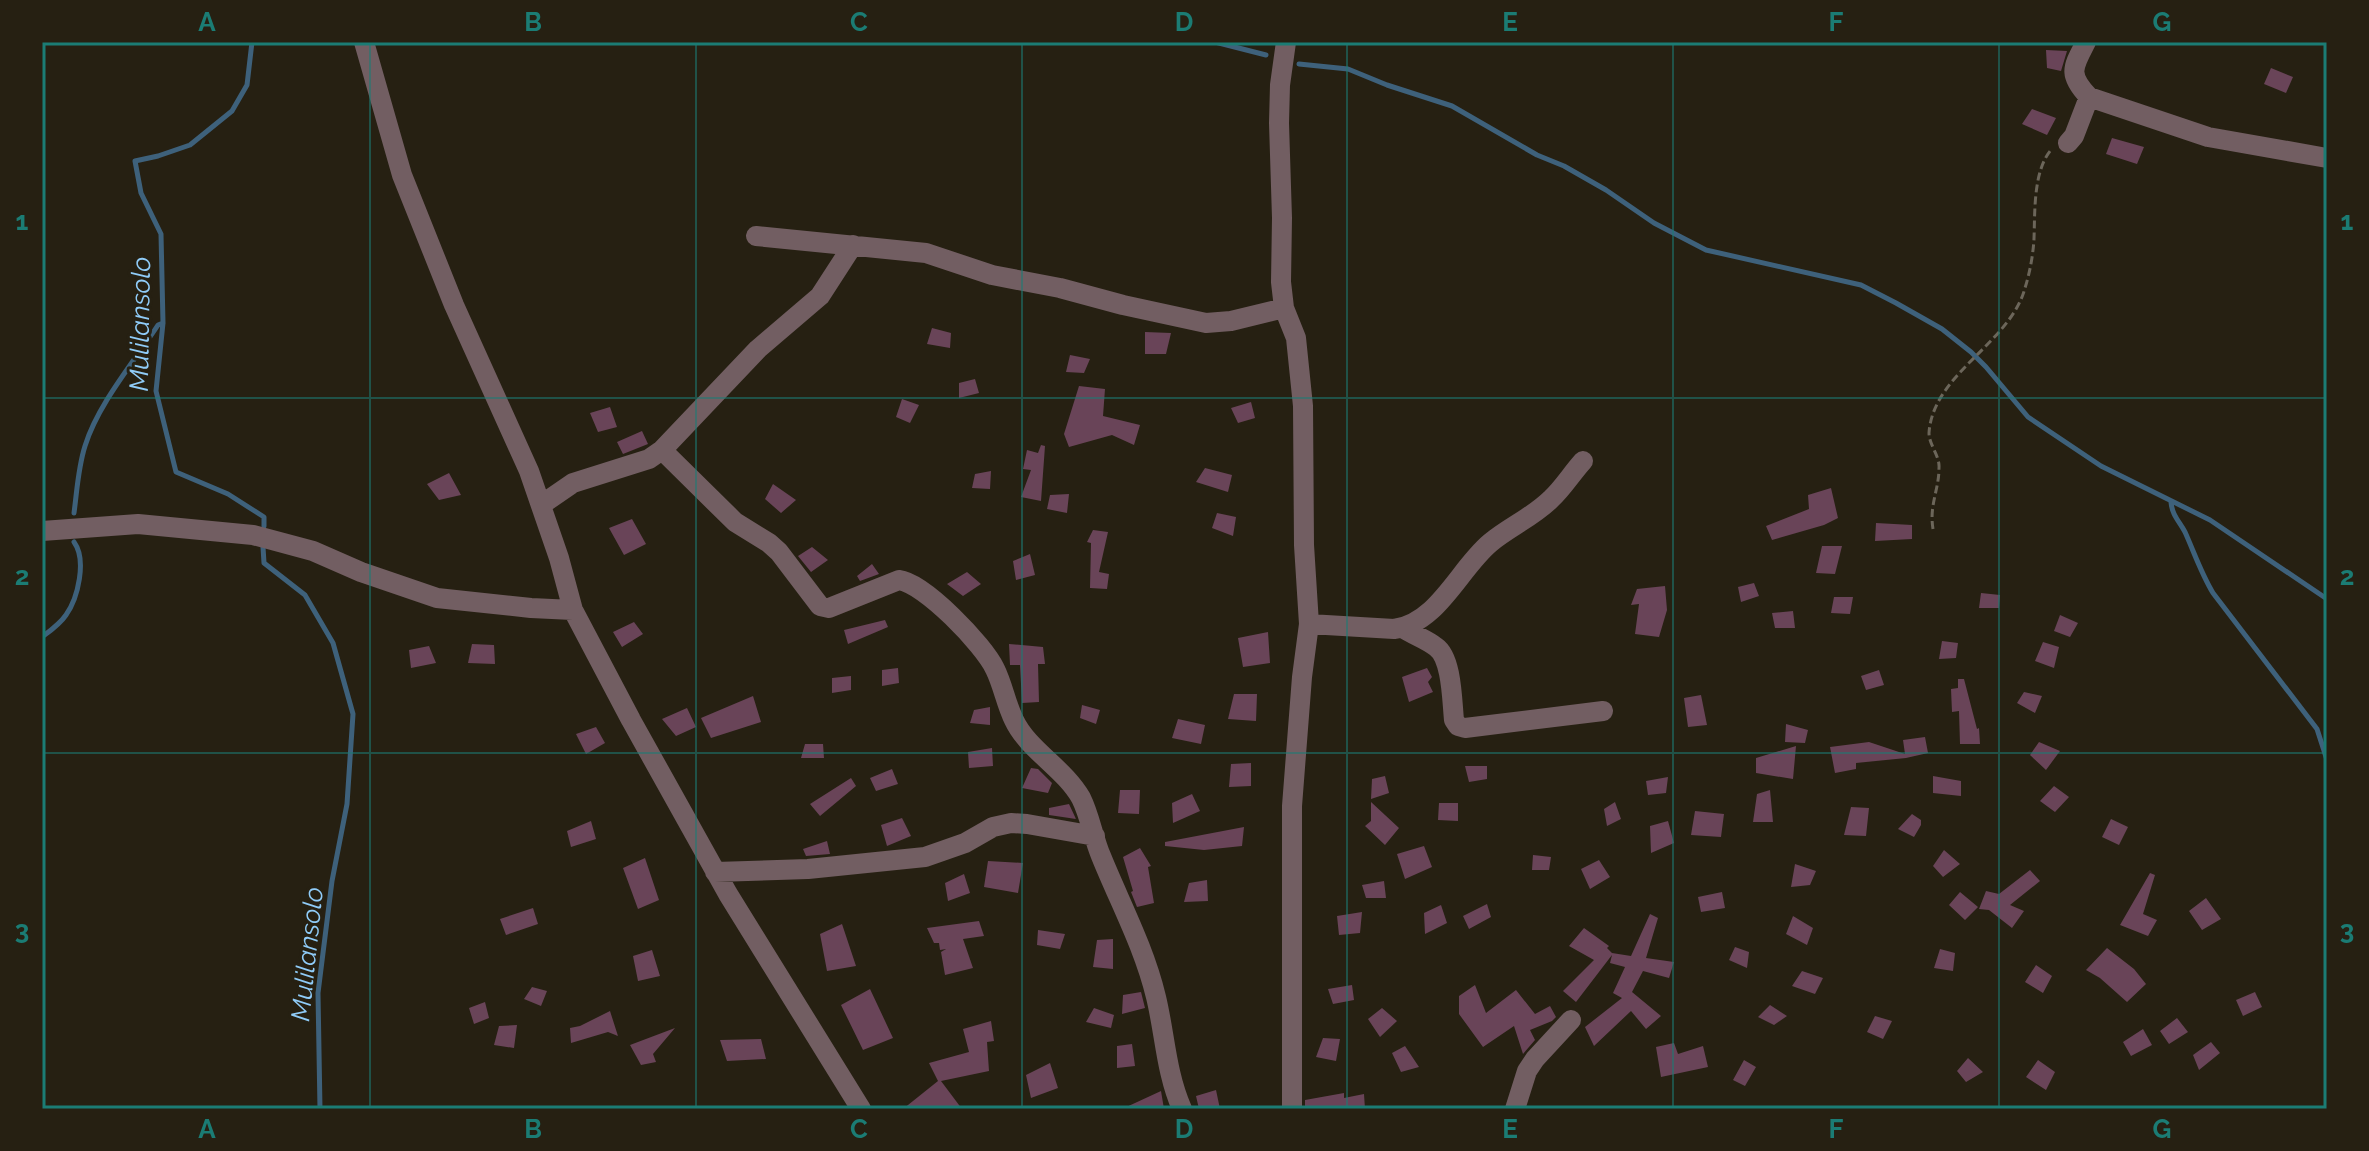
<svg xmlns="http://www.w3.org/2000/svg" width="2369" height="1151" viewBox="0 0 2369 1151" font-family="Raleway,sans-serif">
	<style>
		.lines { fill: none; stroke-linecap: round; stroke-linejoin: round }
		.stream { stroke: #3e617b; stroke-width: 5 }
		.building { fill: #694458 }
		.path { stroke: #6c665a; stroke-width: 3; stroke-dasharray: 8 4; stroke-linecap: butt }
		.minor { stroke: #725e62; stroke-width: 20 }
		.grid { fill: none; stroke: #1b7c74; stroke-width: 2; stroke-opacity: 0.55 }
		.labels { text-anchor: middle; stroke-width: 6; stroke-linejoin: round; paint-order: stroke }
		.water-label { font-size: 26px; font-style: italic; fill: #90ccf8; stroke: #262012 }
		.neatline { fill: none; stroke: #1b7c74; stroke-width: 3 }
		.grid-label { font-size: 26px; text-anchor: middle; font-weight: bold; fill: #1b7c74 }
	</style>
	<rect width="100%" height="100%" fill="#262012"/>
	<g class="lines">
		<path class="stream" d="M252,42l-5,43 -15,26 -42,34 -32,11 -23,5 6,32 20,41 2,89 -7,68 20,81 52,22 36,23v9
			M1215,42l51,13
			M1299,64l49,5 39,16 65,21 85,49 27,11 42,24 48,33 52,27 155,35 35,18 46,26 29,23 15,15 42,50 73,49 109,54 117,79
			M2171,502c1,13 8,19 14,30 9,20 16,41 28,61l104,136 10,31
			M74,513c3,-22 4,-45 11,-67 13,-42 49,-84 73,-121l5,-2
			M263,547l1,16 41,32 28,48 20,71 -6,90 -15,77 -14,112 2,116
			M42,637c8,-6 18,-13 24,-22 12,-17 21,-55 8,-73"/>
	</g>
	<path class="building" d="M2046,50l21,1 -6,20 -14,-3z
		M2271,68l22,9 -7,16 -22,-9z
		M2032,109l24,9 -9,17 -25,-11z
		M2112,138l32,9 -7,17 -31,-10z
		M932,328l19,5 -1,15 -23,-4z
		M1145,332l26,1 -5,21h-21z
		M1070,355l20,4 -6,14 -18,-1z
		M975,379l4,14 -20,5v-15z
		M1079,386l26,3 -2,27 37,9 -6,20 -22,-10 -43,12 -5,-13z
		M902,399l17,6 -9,18 -14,-6z
		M1251,402l4,16 -17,5 -7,-15z
		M610,407l7,20 -19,5 -8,-19z
		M642,431l6,13 -25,10 -6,-12z
		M1041,445l4,1 -4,55 -20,-4 10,-27 -8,-1 4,-19 11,3z
		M1205,468l27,7 -4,17 -32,-10z
		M991,471l-1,18 -18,-1 3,-14z
		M449,473l12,22 -22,5 -12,-16z
		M773,484l23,16 -15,13 -16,-14z
		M1831,488l7,30 -14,7 -52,15 -6,-14 43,-17 -1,-14z
		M1069,494l-2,19 -20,-4 3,-14z
		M1217,513l19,4 -3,19 -21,-8z
		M632,519l14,25 -22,11 -15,-27z
		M1876,523l36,2v14l-37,2z
		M1093,530l15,2 -9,40 10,2 -2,15 -17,-1 1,-45 -4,-1z
		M1822,546h20l-7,28 -19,-1z
		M812,547l16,13 -17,12 -13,-16z
		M1030,554l5,21 -19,5 -3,-19z
		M872,564l7,10 -19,7 -3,-5z
		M967,572l14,12 -18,12 -16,-12z
		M1754,583l5,13 -18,6 -3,-15z
		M1665,586l2,24 -8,27 -24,-3 4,-30 -8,1 6,-16z
		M1981,593l19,2 -1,13h-20z
		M1834,597h19l-3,17 -19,-1z
		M1793,611l2,17h-20l-3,-15z
		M2060,615l18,8 -8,14 -16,-6z
		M885,620l3,7 -40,17 -4,-14z
		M634,622l9,12 -21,13 -9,-15z
		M1268,632l2,31 -27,4 -5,-29z
		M1942,641l16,2 -2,15 -17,1z
		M2043,642l16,5 -5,21 -19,-7z
		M472,644l22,1 1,19 -27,-1z
		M1009,644l34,3 2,17h-7l1,38 -17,1 -2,-38h-10z
		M429,646l7,17 -25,5 -2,-18z
		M898,668l1,15 -17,3v-16z
		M1427,668l5,9 -4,5 5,10 -24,10 -7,-25z
		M1879,670l5,15 -18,5 -5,-14z
		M851,676v14l-19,3v-15z
		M1958,679h6l13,50 2,-1 1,16h-20l-1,-33 -7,1 -1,-23 7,-1z
		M2024,692l18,4 -7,17 -18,-10z
		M1234,694h23l-1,27 -28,-2z
		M1701,695l6,30 -19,2 -4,-29z
		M753,696l8,26 -50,16 -10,-20z
		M1082,705l18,5 -4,14 -16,-6z
		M990,707v18l-20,-2 4,-13z
		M687,708l9,19 -20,9 -14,-17z
		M1178,719l27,6 -4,19 -29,-6z
		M1786,724l22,6 -3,13 -20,-1z
		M596,727l9,16 -19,11 -10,-20z
		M1925,737l3,16 -22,5 -50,5v6l-21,4 -5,-26 39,-5 36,12 -2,-14z
		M2039,742l21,9 -14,19 -16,-15z
		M805,744h18l1,14h-23z
		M1796,746l-3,33 -37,-6v-15z
		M992,748l1,18 -24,2 -1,-16z
		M1251,763v23l-22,1 2,-23z
		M1465,766h22v13l-18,3z
		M1031,768l7,1 14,14 -4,10 -26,-5z
		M892,769l6,15 -22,7 -6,-13z
		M1385,776l4,17 -18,6 1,-20z
		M1933,776l28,5v15l-28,-3z
		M1668,777l-2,16 -18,2 -2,-14z
		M851,778l5,8 -36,30 -10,-12z
		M2054,786l15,11 -14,15 -15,-11z
		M1120,790h20l-1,24 -21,-1z
		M1770,790l3,32h-20l4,-28z
		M1192,794l8,17 -27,12 -1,-20z
		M1371,802l28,26 -14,17 -20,-19 6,-5z
		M1615,802l6,17 -14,7 -3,-17z
		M1439,803h19v18l-20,-1z
		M1069,804l7,15 -27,-4v-7z
		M1851,807l18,1 -3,28 -22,-1z
		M1695,811l29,3 -3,23 -30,-2z
		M1912,814l9,6v5l-7,12 -16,-8z
		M902,818l9,18 -24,10 -6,-21z
		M2111,819l17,8 -9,18 -17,-8z
		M591,821l5,18 -25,8 -4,-16z
		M1668,821l6,22 -23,10 -1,-27z
		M1244,827l-2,19 -38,4 -39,-4v-4z
		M827,841l3,13 -24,2 -3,-7z
		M1424,846l8,21 -27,12 -8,-25z
		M1140,848l11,18 -3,1 6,36 -17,4 -6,-15 2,-1 -10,-34z
		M1944,850l16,14 -17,13 -10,-11z
		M1533,855l18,2 -2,13h-17z
		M645,858l14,42 -21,9 -15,-41z
		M1599,860l11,17 -20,12 -9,-20z
		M988,861l35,2 -5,30 -34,-6z
		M1795,864l21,7 -6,14 -19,2z
		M2030,870l10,11 -30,24 14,6 -12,17 -23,-18 -10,-1 7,-18 13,3z
		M2150,873l5,2 -12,39 14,6 -9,16 -28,-11z
		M964,874l6,19 -22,8 -3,-18z
		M1207,880l1,21 -24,1 5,-19z
		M1384,881l2,17h-20l-4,-13z
		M1722,892l3,16 -24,4 -3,-15z
		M1960,892l18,15 -13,13 -16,-15z
		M2206,898l15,21 -19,11 -13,-19z
		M1487,904l4,13 -22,12 -6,-13z
		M1441,905l6,18 -22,11 -1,-21z
		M533,908l5,16 -32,11 -6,-16z
		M1362,912l-2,21 -21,2 -2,-19z
		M1650,914l8,4 -12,40 28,4 -5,16 -26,-7 -11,21 29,24 -15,13 -15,-18 -37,35 -9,-19 37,-29 -9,-5 12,-26 -15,-4 2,-8 -36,47 -13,-11 31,-31 -25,-14 15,-18 25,18 -2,2 5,5 19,3z
		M1793,916l20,12 -6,17 -21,-11z
		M979,921l5,15 -21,3 10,29 -28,7 -4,-23 5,-3 -6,1 -1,-7h-5l-7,-15z
		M842,924l14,42 -29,5 -7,-37z
		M1038,930l27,4 -5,15 -23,-4z
		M1113,939v30l-20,-2 4,-27z
		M1735,947l14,5 -2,16 -18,-8z
		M2107,948l27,21 12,15 -19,18 -27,-24 -14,-8z
		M1940,949l15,4 -2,18 -19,-3z
		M652,950l8,26 -22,5 -5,-25z
		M2036,965l16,11 -9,17 -18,-11z
		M1802,971l21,7 -8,16 -23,-8z
		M1352,985l2,15 -21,4 -5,-15z
		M1475,985l11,28 30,-23 19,24 15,-8 6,11 -4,4 -22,9 5,10 -12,14 -9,-28 -31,21 -24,-33v-18z
		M532,987l15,4 -6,15 -17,-7z
		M870,989l23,49 -30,12 -22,-45z
		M1141,992l4,16 -23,6 1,-19z
		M2255,992l7,15 -19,9 -7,-16z
		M485,1002l4,16 -15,6 -5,-16z
		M1770,1005l17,11 -13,9 -16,-8z
		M1094,1008l20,7 -3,13 -25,-6z
		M1382,1008l15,13 -17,16 -12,-18z
		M610,1011l8,25 -10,-4 -37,11 -1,-15 10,-2z
		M1875,1016l17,5 -9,18 -16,-7z
		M2177,1018l11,14 -19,12 -9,-13z
		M991,1021l3,20 -7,1 2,29 -48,10 21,28h-59l35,-28 -9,-18 40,-11 -6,-23z
		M517,1025l-3,23 -20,-3 5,-19z
		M675,1028l-22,26 3,8 -15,3 -11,-20z
		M2143,1029l9,16 -21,11 -8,-14z
		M1323,1038l17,1 -4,22 -20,-4z
		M761,1039l5,20 -39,2 -7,-21z
		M2211,1042l9,11 -21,17 -6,-15z
		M1674,1043l4,11 25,-8 5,21 -47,10 -5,-30z
		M1132,1044l3,22 -18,2v-22z
		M1405,1046l14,21 -18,5 -9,-19z
		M1968,1058l15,14 -17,10 -9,-11z
		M1744,1060l12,7 -11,19 -12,-6z
		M2038,1060l17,12 -9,18 -20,-13z
		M1050,1063l8,25 -27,10 -5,-23z
		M1216,1090l4,19h-21l-3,-13z
		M1161,1091l3,18h-42z
		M1344,1093v5l20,-4 1,15h-60v-9z"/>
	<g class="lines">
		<path class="path" d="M1933,529c-4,-24 6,-39 6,-61 1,-12 -10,-23 -10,-35 4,-60 81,-89 96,-145 5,-16 8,-33 9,-49 1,-26 -1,-68 17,-89"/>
		<path class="minor" d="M364,42l38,133 52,130 75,166 30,87 14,52 58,110 97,174 133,215
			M1286,42l-6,43 -1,38 3,95 -1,64 3,26 12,30 7,68 1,139 5,79 -7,53 -10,129v303
			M2086,42c-13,25 -19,32 3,55l119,40 119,21
			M2068,143l6,-7 15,-39
			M756,236l170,17 66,22 68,13 63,17 83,18 25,-2 53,-13
			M662,450l73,72 34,21 10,9 41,54 9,2 70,-28c25,3 85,65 96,89 8,16 11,35 19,51 14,30 50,48 67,78 9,18 12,39 20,58 19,47 43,91 55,141 9,37 10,76 26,112
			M541,505l32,-22 76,-24 13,-9 96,-101 62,-53 33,-51
			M42,531l96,-7 115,11 60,16 48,21 76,26 94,10 42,2
			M1309,624l85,5c44,-6 65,-60 96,-86 19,-16 43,-26 61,-44 12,-11 21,-26 32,-38
			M1403,628c10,7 23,11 33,19 16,11 16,54 18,73l4,6 7,2 138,-17
			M715,872l93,-3 117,-12 40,-14 28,-16 18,-4 16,1 68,12
			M1515,1109l12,-38 8,-12 36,-39"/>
	</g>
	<path class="grid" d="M370,42v1067M696,42v1067M1022,42v1067M1347,42v1067M1673,42v1067M1999,42v1067M42,398h2285M42,753h2285"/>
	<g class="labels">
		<g class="water-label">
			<text transform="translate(140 324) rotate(-89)" y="9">Mulilansolo</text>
			<text transform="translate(307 954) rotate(-84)" y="9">Mulilansolo</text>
		</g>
	</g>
	<rect width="2369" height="1151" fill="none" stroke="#262012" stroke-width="88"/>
	<rect x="44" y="44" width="2281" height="1063" class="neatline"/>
	<g class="grid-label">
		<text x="207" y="31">A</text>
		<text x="533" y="31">B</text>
		<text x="859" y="31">C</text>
		<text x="1184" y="31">D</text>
		<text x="1510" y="31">E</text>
		<text x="1836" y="31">F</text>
		<text x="2162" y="31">G</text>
		<text x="22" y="230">1</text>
		<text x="2347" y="230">1</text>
		<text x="22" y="585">2</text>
		<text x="2347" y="585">2</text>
		<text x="22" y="939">3</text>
		<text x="2347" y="939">3</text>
		<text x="207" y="1138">A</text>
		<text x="533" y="1138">B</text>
		<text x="859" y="1138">C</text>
		<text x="1184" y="1138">D</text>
		<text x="1510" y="1138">E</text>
		<text x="1836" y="1138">F</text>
		<text x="2162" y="1138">G</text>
	</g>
</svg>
